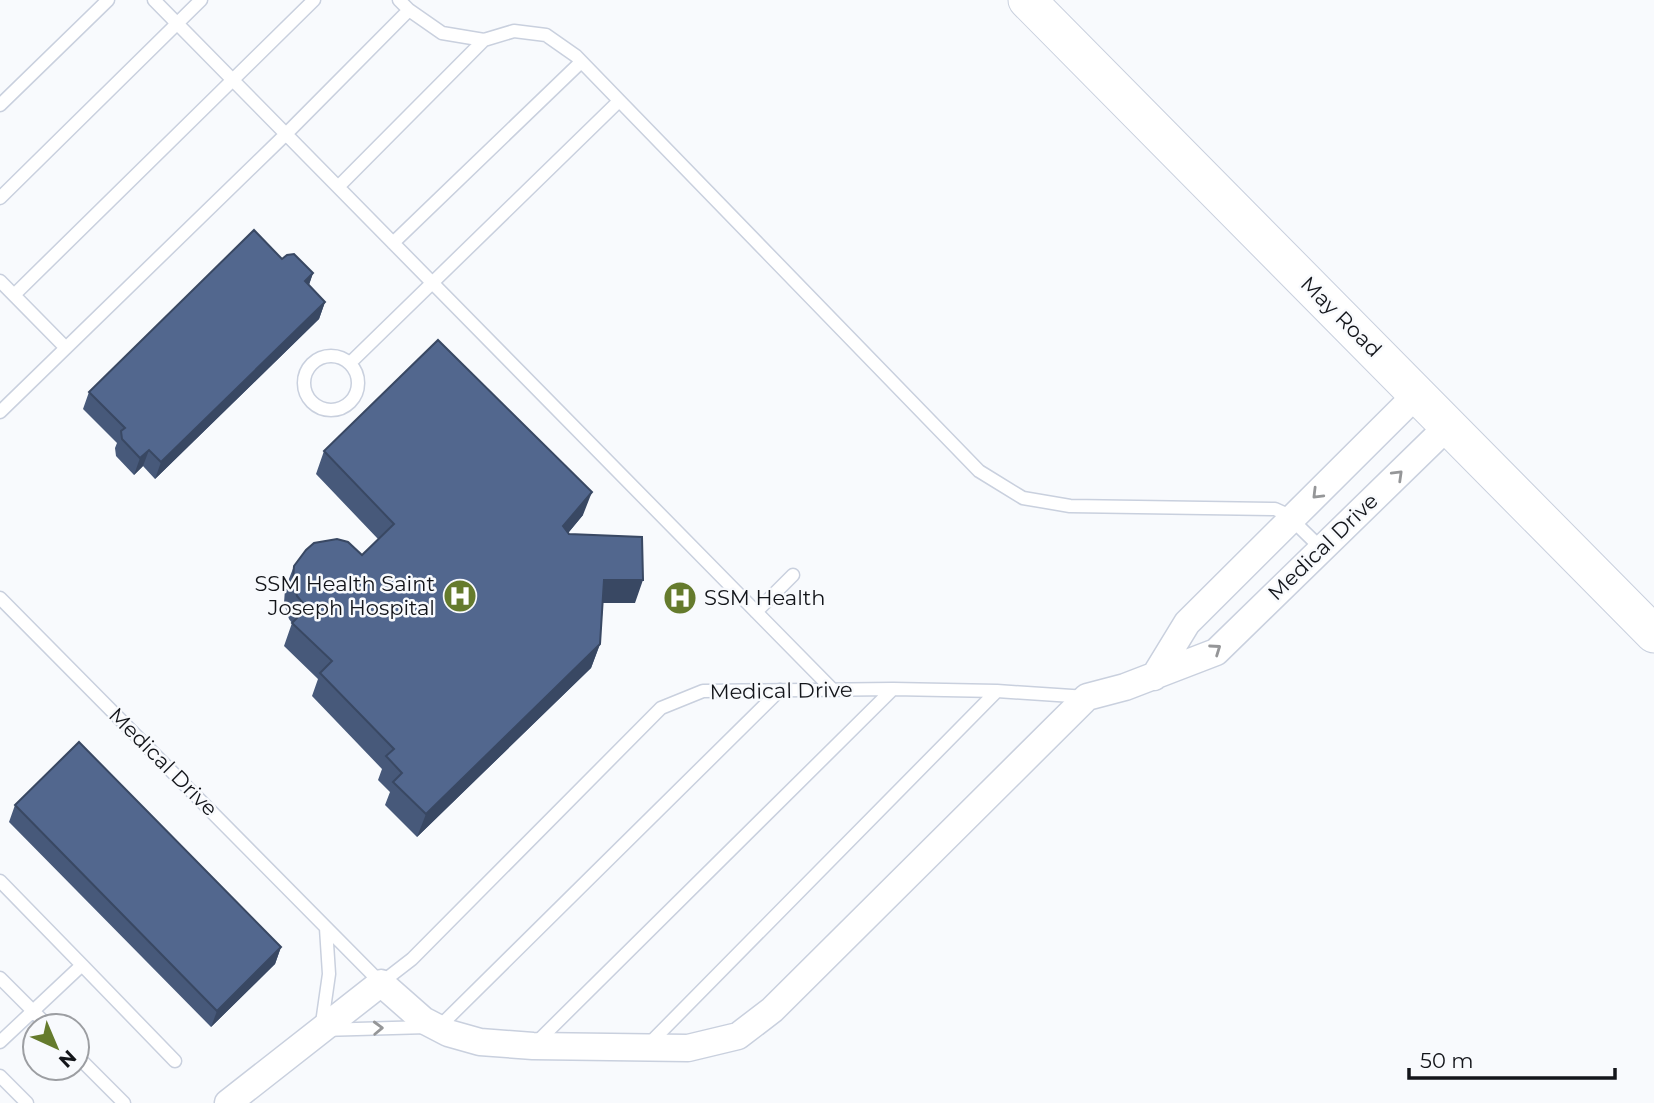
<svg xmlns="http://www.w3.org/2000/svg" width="1654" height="1103" viewBox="0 0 1654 1103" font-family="Montserrat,sans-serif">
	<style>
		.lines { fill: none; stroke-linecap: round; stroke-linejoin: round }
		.lane-casing { stroke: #c9d0de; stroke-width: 15 }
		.street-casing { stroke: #c9d0de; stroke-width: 29 }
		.secondary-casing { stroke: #c9d0de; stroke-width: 39 }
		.lane { stroke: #fff; stroke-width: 12 }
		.street { stroke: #fff; stroke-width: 26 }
		.secondary { stroke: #fff; stroke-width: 37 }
		.wall { fill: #47597a }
		.shaded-wall { fill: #394863 }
		.building { fill: #52678e; stroke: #394863; stroke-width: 2 }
		.oneway { stroke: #959698 }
		.labels { text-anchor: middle; stroke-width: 5; stroke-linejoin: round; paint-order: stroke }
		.street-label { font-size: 21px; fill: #13151a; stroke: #f8fafd }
		.poi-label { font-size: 21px; fill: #13151a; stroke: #f8fafd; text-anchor: end }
	</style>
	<rect width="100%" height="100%" fill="#f8fafd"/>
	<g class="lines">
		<defs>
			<path id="lane" d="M154,0l679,690
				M399,0l10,10 33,23 42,7 30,-9 32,4 30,21 403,415 44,27 47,8 205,3 11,5 35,34
				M0,105l108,-105
				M338,187l146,-147
				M0,198l201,-198
				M393,243l188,-181
				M0,281l66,67
				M14,295l300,-295
				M304 383a27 27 0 1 1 54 0a27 27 0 1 1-54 0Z
				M350,363l269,-262
				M0,412l286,-278 123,-124
				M0,598l381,385 31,-24 249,-251 42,-17 190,-2 104,2 90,6
				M756,612l37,-37
				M0,881l82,84 -82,77
				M326,928l3,46 -8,56 107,-3
				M82,965l93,96
				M0,978l48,48
				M438,1028l342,-338
				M535,1044l358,-355
				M647,1046l350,-355
				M77,1056l47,47
				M0,1076l27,27"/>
			<path id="street" d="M1154,677l33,-54 230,-229
				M228,1103l153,-120 42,37 25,13 32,9 53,4 155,2 50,-12 34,-26 315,-313 38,-10 91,-35 233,-227"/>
			<path id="secondary" d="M1027,0l627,634"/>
		</defs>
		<use href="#lane" class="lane-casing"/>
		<use href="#street" class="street-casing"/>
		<use href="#secondary" class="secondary-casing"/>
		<use href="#lane" class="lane"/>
		<use href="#street" class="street"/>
		<use href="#secondary" class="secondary"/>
	</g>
	<path class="wall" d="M282,259l31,14 -4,12 16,17 -6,17 -164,160 -12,-13 -9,9 -18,-19 -1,-8 2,-5 -34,-34 6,-17z
		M324,451l259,64 -15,18 67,70h-32l-3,41 -9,24 -174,169 -32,-32 5,-13 -12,-12 4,-11 -70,-73 6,-17 -34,-33 8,-23 -3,-4 -5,-16 1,-14 9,-23 68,-11 16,-16 -62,-65z
		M15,805l266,142 -6,17 -64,63 -202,-205z"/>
	<path class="shaded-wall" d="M313,273l-6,17 -2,-9z
		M325,302l-6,17 -164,160 6,-17z
		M149,450l-6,16 -9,9 6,-17z
		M592,492l-9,23 -28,34 8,-23z
		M604,580h39l-8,23h-39z
		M600,644l-9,24 -174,169 9,-23z
		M281,947l-6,17 -64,63 6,-16z"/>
	<path class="building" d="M254,230l28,29 5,-4 7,-1 19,19 -8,8 20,21 -164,160 -12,-12 -9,8 -18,-19 -1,-8 4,-3 -36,-36z
		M438,340l154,152 -29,34 6,8 73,3 1,43h-39l-4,64 -174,170 -33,-32 9,-9 -16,-17 8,-7 -74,-76 12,-12 -40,-38 15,-15 -10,-12 -4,-16 1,-14 12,-16 8,-7 23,-4 11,3 14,13 32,-31 -70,-73z
		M79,742l202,205 -64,64 -202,-206z"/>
	<defs><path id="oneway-chevron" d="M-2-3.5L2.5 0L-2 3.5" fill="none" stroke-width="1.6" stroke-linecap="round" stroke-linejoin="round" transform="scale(1.75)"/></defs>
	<g class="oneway">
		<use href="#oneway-chevron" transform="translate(1398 475) rotate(-44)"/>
		<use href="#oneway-chevron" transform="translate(1317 494) rotate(135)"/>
		<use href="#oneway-chevron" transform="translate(1216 649) rotate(-35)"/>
		<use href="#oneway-chevron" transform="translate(378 1028) rotate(-2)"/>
	</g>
	<defs>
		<symbol id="hospital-disc" viewBox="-11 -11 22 22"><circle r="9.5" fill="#657b2d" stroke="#f8fafd"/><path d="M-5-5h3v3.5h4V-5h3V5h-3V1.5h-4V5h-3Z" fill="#fff"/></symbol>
	</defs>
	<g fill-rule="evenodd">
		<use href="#hospital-disc" x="441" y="577" width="38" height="38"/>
		<use href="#hospital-disc" x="661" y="579" width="38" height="38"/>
	</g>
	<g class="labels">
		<g class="street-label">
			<text transform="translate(1341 317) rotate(45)" y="7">May Road</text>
			<text transform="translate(1323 547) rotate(-44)" y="7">Medical Drive</text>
			<text transform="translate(781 691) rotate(-1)" y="7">Medical Drive</text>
			<text transform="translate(163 762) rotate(45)" y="7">Medical Drive</text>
		</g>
		<g class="poi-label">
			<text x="435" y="591">SSM Health Saint<tspan x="435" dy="24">Joseph Hospital</tspan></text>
			<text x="704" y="605" text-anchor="start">SSM Health</text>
		</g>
	</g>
	<g transform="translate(56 1047) rotate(136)"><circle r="33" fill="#f8fafd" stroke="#9c9ea2" stroke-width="2"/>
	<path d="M0-5L12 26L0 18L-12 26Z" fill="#657b2d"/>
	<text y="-10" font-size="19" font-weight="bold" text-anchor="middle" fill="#13151a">N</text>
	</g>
	<path d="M1409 1068v10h206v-10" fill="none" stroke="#13151a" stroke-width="3.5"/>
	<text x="1420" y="1068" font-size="21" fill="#13151a" stroke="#f8fafd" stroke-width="5" paint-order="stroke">50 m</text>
</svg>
